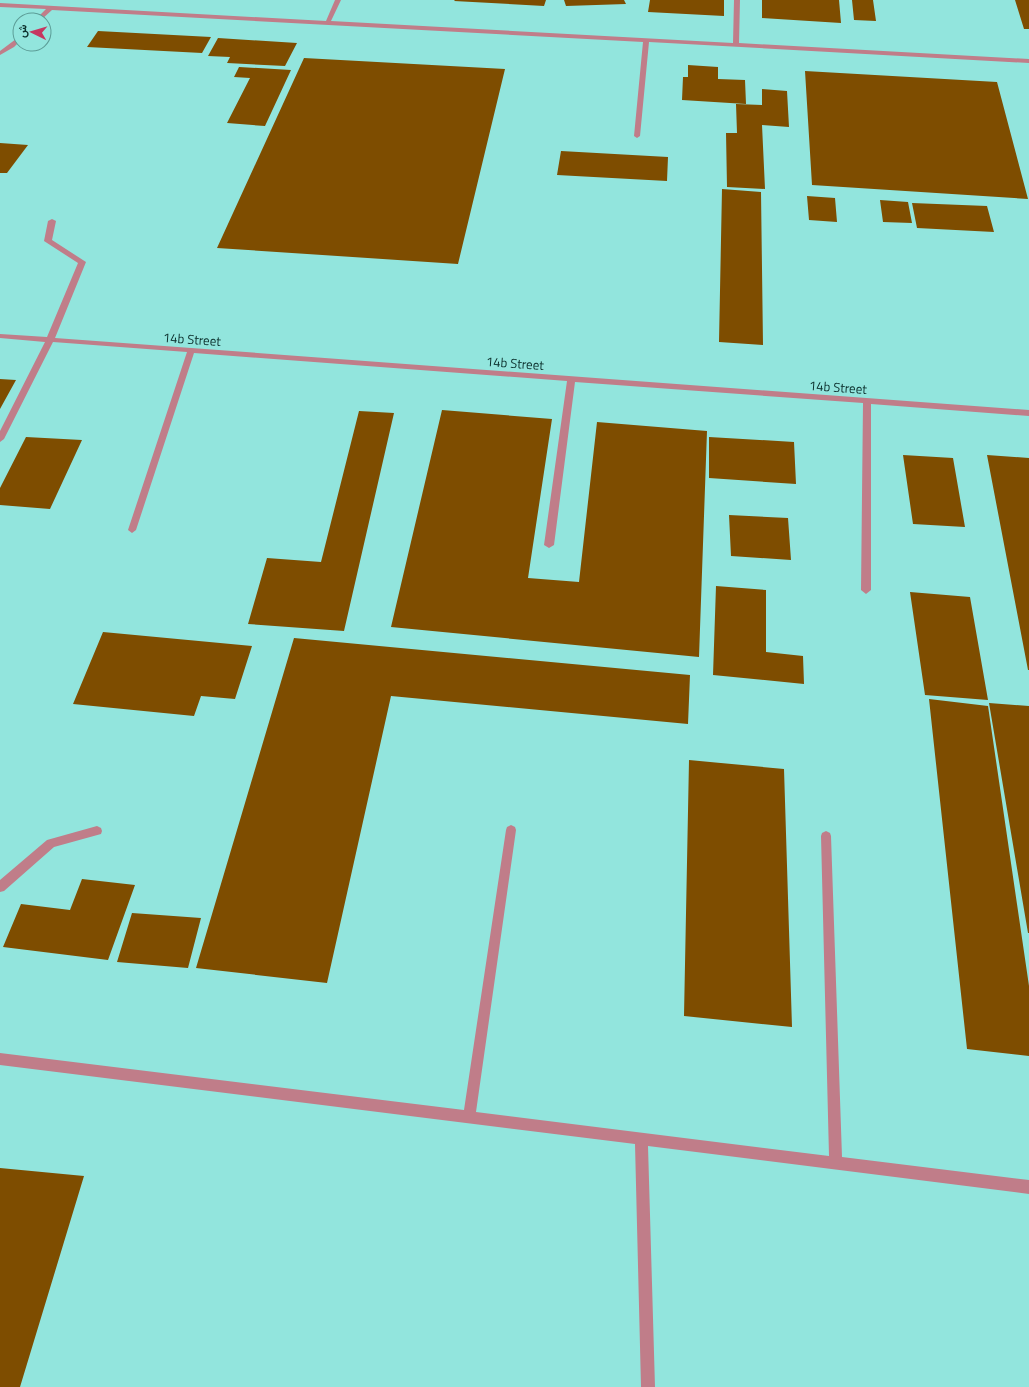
<svg xmlns="http://www.w3.org/2000/svg" width="1029" height="1387" viewBox="0 0 1029 1387" font-family="'Titillium Web',Vazirmatn,sans-serif">
	<style>
		.building { fill: #7e4d00 }
		.lines { fill: none; stroke-linecap: round; stroke-linejoin: round }
		.service { fill: #c07d89; fill-rule: evenodd }
		.labels { text-anchor: middle; stroke-width: 4; stroke-linejoin: round; paint-order: stroke }
		.far-street-label { font-size: 13px; fill: #0c302d; stroke: #92e5dd }
	</style>
	<rect width="100%" height="100%" fill="#92e5dd"/>
	<path class="building" d="M455,0h91l-2,6 -90,-5z
		M564,0h60l2,4 -60,2z
		M650,0h74v16l-76,-4z
		M762,0h77l2,23 -79,-5z
		M852,0h21l3,21 -22,-1z
		M1015,0h14v29h-5z
		M98,31l113,6 -9,16 -115,-6z
		M218,38l79,5 -12,23 -58,-3 3,-6 -22,-1z
		M304,58l201,11 -47,195 -241,-16z
		M688,65l30,2v12l27,1 1,24 -64,-4 1,-23h5z
		M239,67l52,3 -26,56 -38,-3 23,-45 -16,-1z
		M805,71l192,11 31,117 -216,-14z
		M762,89l25,2 2,36 -27,-2 3,64 -38,-2 -1,-54h11l-1,-29 26,1z
		M0,143l28,2 -21,28h-7z
		M561,151l107,6 -1,24 -110,-6z
		M722,189l39,3 2,153 -44,-3z
		M807,196l28,2 2,24 -28,-2z
		M880,200l28,2 4,21 -29,-1z
		M912,203l75,3 7,26 -77,-4z
		M0,379l16,1 -16,29z
		M442,410l110,9 -24,159 51,4 18,-160 110,9 -8,226 -308,-30z
		M359,411l35,2 -50,218 -96,-7 19,-66 54,4z
		M26,437l56,3 -32,69 -50,-4v-17z
		M709,437l85,5 2,42 -87,-6z
		M903,455l50,3 12,69 -52,-3z
		M987,455l42,3v212h-1z
		M729,515l59,3 3,42 -60,-4z
		M716,586l50,4v62l37,4 1,28 -91,-9z
		M910,592l60,5 18,103 -63,-5z
		M103,632l149,14 -17,53 -34,-3 -7,20 -121,-12z
		M294,638l396,37 -2,49 -297,-28 -64,287 -131,-15z
		M929,699l59,7 41,280v70l-62,-7z
		M989,703l40,3v227h-1z
		M689,760l95,9 8,258 -108,-11z
		M82,879l53,6 -27,75 -105,-13 18,-43 49,6z
		M132,913l69,5 -13,50 -71,-6z
		M0,1168l84,8 -64,211h-20z"/>
	<g class="lines">
		<path class="service" d="M335,0h6l-10,21 402,22 1,-43h6l-1,43 290,16v4l-380,-21 -9,94 -3,2 -3,-2 9,-94 -591,-32 -11,10h-6l11,-11 -46,-2v-4l326,18z
			M20,36v5l-6,6 -14,8v-4z
			M52,219l4,2 -4,19 34,22 -31,76 974,72v6l-158,-12v186l-5,4 -5,-4 2,-187 -288,-21 -21,163 -5,3 -5,-3 23,-164 -373,-28 -58,177 -4,3 -4,-3 59,-178 -134,-10 -49,97 -4,3v-11l45,-89 -45,-4v-4l47,3 31,-74 -34,-22 4,-20z
			M511,825l4,2 1,3 -40,282 353,44 -8,-320 1,-3 4,-2 4,2 1,3 11,321 187,23v14l-381,-48 7,241h-14l-6,-243 -635,-79v-12l464,57 42,-280 1,-3z
			M97,826l4,2 1,3 -1,3 -47,13 -50,44 -4,1v-12l47,-40z"/>
	</g>
	<g class="labels">
		<g class="far-street-label">
			<text transform="translate(192 339) rotate(4)" y="5">14b Street</text>
			<text transform="translate(515 363) rotate(4)" y="5">14b Street</text>
			<text transform="translate(838 387) rotate(4)" y="5">14b Street</text>
		</g>
	</g>
	<g transform="translate(32 32) rotate(275)"><circle r="19" fill="#92e5dd" stroke="#5c9d97"/>
	<path d="M0-3L7 15L0 10L-7 15Z" fill="#c63760"/>
	<text y="-6" font-size="11" font-weight="bold" text-anchor="middle" fill="#0c302d">ش</text>
	</g>
</svg>
